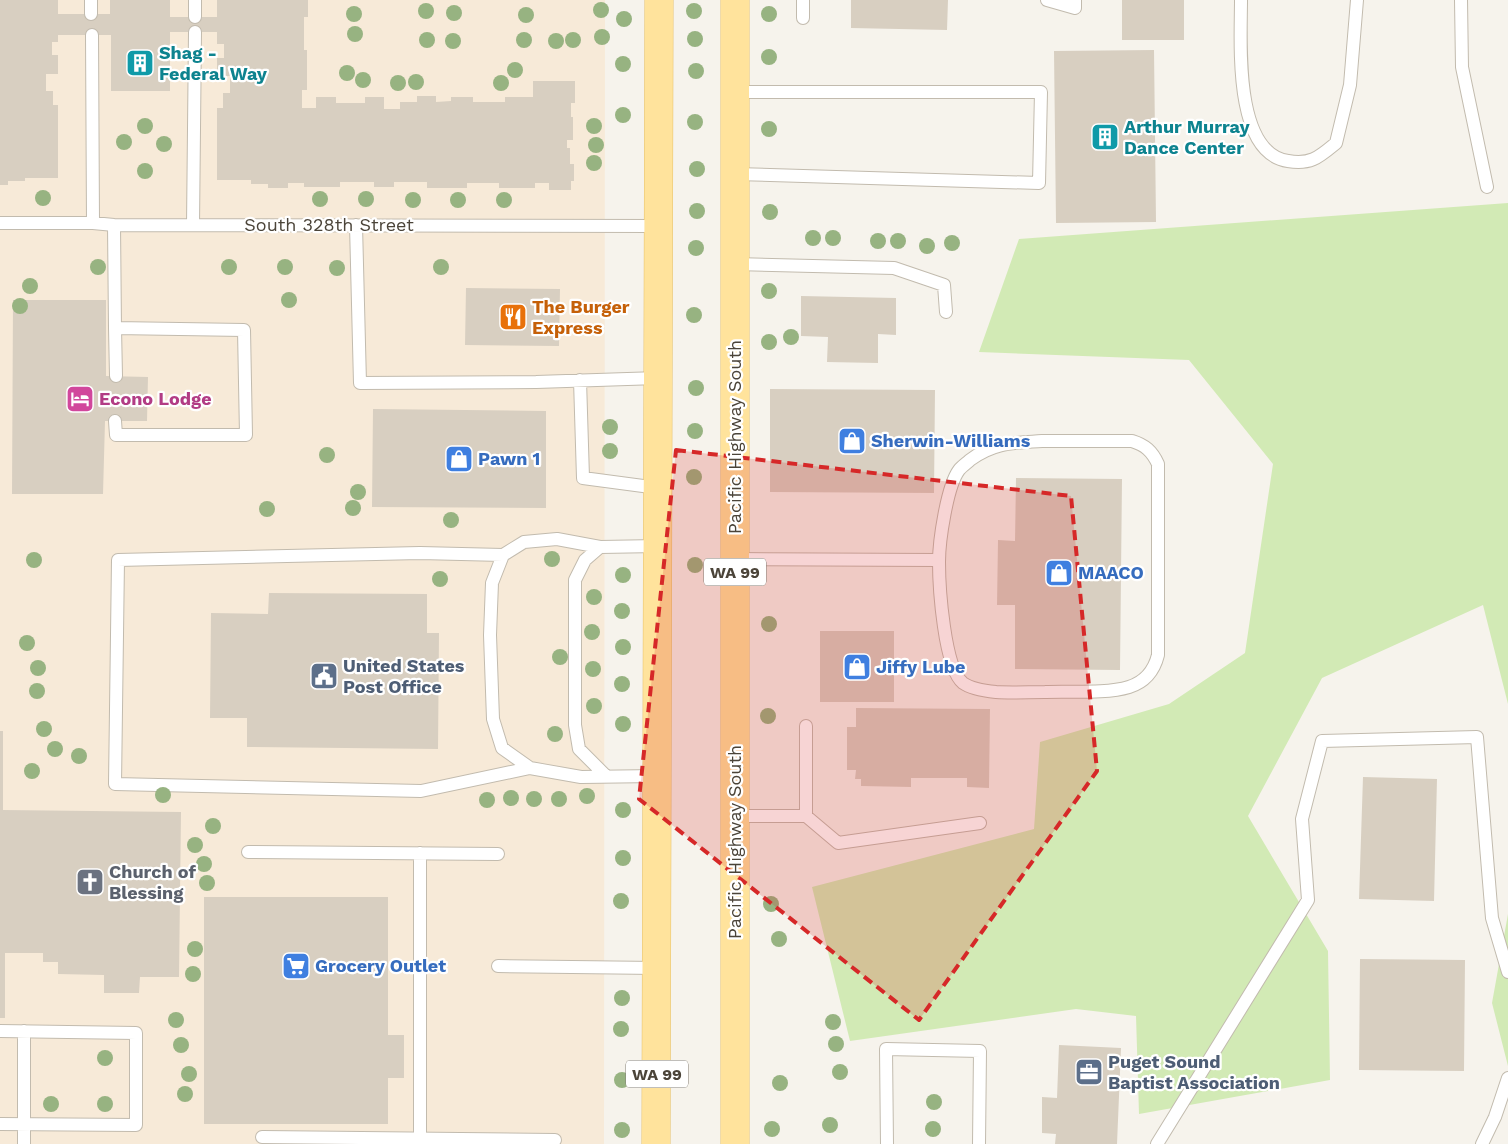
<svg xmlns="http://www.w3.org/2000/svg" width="1508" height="1144" viewBox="0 0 1508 1144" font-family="'Work Sans',sans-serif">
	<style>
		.commercial { fill: #f7ead8 }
		.green { fill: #d2eab5 }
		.building { fill: #d8cfc1 }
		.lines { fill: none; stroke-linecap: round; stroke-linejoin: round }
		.service-casing { stroke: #c2bbae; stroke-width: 14 }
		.primary-casing { stroke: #e6c16a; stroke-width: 29 }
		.service { stroke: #fff; stroke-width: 12 }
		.primary { stroke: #ffe39c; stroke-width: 28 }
		.tree { fill: #97b381 }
		.marked { fill: #d62828; fill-opacity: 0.2; stroke: #d62828; stroke-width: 4; stroke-dasharray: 10 6; stroke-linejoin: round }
		.labels { text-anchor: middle; stroke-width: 4.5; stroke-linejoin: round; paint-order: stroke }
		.shield { fill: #fff; stroke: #817c74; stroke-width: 1 }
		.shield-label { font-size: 16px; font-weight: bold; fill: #4b4439 }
		.culture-label { font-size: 18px; font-weight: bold; fill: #0d838f; stroke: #fff; text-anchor: start }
		.street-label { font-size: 18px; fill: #4b4439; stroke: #fff }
		.food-label { font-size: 18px; font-weight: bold; fill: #c56008; stroke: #fff; text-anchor: start }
		.hotel-label { font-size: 18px; font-weight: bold; fill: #b23c85; stroke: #fff; text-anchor: start }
		.shop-label { font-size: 18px; font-weight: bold; fill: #366cbe; stroke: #fff; text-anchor: start }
		.service-label { font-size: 18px; font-weight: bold; fill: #4e5e75; stroke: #fff; text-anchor: start }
		.worship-label { font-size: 18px; font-weight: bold; fill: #5b616d; stroke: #fff; text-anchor: start }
	</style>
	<rect width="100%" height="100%" fill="#f6f3ec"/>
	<path class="commercial" d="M0,0h605l-1,1144h-604z"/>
	<path class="green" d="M1508,203v501l-25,-99 -161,73 -74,138 80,135 2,129 -191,34 -3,-98 -60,-7 -226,32 -38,-154 222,-58 6,-87 129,-38 76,-51 28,-189 -84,-104 -210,-8 40,-113z
		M1508,914v152l-16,-63z"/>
	<path class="building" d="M0,0h58v14h52v-14h60v17h47v-17h91v17h-4v33h3v40h-5v18h14v-11h20v6h29v-6h19v12h16v-7h17v-6h19v6l15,-1v-4h22v5h32v-5h28v-16h42v22h-4v14h2v23h-6v8h3v16h4v17h-3v9h-22v-7h-14v5h-36v-5h-32v5h-40v-6h-33v5h-20v-5h-34v5h-36v-4h-16v5h-20v-4h-17v-4h-34v-72h6v-15h7v-17h-13v-18h7v-14h-7v-12h-47v59h-59v-56h-53v7h-6v13h6v19h-12v17h7v14h5v73h-33v3h-17v4h-8z
		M851,0h97l-1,30 -96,-2z
		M1122,0h62v40h-62z
		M1154,50l2,172 -100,1 -2,-172z
		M466,288l94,1 -1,57 -94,-1z
		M801,296l95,2v37l-18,-1v29l-51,-1 1,-25 -27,-1z
		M13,300h93v76l42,1 -1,44h-42l-2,73h-91z
		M770,389l165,1 -1,103 -164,-1z
		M373,409l173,2v97l-174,-1z
		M1016,478l106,1 -2,191 -105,-1v-64h-18l1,-65 17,1z
		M269,593l158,1v39h12l-1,116 -191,-2v-29h-37l1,-105 57,1z
		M820,631h74v71h-74z
		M856,708l134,1 -1,79 -22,-1v-9h-56v9l-50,-1v-7h-6l1,-9h-9v-43h9z
		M0,731h3v79l178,2 -2,165h-39l-1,16h-35v-18l-46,-1v-12h-15v-9h-38v65h-5z
		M1363,777l74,2 -3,122 -75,-2z
		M204,897h184v138h16v43h-16v46h-184z
		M1360,959l105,1 -1,111 -105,-1z
		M1059,1045l62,3 -4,96h-62l1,-10 -14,-1v-36l15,1z"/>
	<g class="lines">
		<defs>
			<path id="service" d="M1047,0l28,8v-8
				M1241,0c0,41 -8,153 47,161 23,4 31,-4 48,-18l14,-58 7,-85
				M1461,0l1,67 25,120
				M91,14v-14
				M195,17v-17
				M803,18v-18
				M92,35l1,188
				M735,174l304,9 2,-91h-305
				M0,223h93l21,2 545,1
				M114,225l1,103 129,2 2,105h-130l-1,-14
				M193,225l2,-193
				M356,225l4,158 176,-1 122,-4
				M735,264l159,4 50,17 2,27
				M115,328l1,48
				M580,380l3,98 75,10
				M1042,441h90c13,4 20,10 26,23v191c-4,16 -13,27 -29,32 -23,7 -59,4 -84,5 -16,0 -33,1 -49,0 -10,-1 -25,-3 -33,-9 -19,-15 -24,-97 -24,-121 0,-21 8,-76 20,-92 3,-4 8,-7 11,-10 24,-18 44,-17 72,-19z
				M600,547l-15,13 -10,20v145l4,24 28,28
				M503,555l-83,-2 -302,7 -3,224 306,7 109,-23
				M735,559l204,1
				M657,776l-76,1 -51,-9 -28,-20 -9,-29 -3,-84 2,-52 11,-28 21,-13 33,-3 43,8 58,-1
				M735,816h71v-90
				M806,816l32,27 142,-20
				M248,852l250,2
				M420,853v291
				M498,966l159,2
				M0,1031l136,2v92l-136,-1
				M262,1137l293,3
				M24,1144v-113
				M887,1144l-1,-95 94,2 -1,93
				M1157,1144l151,-244 -6,-81 20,-78 155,-4 15,181 16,54
				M1482,1144l13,-27 13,-39"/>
			<path id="primary" d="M735,0v1144
				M656,1144l3,-1144"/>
		</defs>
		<use href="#service" class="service-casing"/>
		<use href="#primary" class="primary-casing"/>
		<use href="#service" class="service"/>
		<use href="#primary" class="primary"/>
	</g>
	<g class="tree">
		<circle cx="601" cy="10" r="8"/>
		<circle cx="426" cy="11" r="8"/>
		<circle cx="694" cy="11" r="8"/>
		<circle cx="454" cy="13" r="8"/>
		<circle cx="354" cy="14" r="8"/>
		<circle cx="769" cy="14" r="8"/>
		<circle cx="526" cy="15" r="8"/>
		<circle cx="624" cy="19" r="8"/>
		<circle cx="355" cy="34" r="8"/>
		<circle cx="602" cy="37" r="8"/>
		<circle cx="695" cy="39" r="8"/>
		<circle cx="427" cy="40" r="8"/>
		<circle cx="524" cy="40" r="8"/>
		<circle cx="573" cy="40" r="8"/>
		<circle cx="453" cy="41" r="8"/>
		<circle cx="556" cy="41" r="8"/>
		<circle cx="769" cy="57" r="8"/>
		<circle cx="623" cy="64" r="8"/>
		<circle cx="515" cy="70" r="8"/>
		<circle cx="696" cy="71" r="8"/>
		<circle cx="347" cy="73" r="8"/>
		<circle cx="363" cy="80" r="8"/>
		<circle cx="416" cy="82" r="8"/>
		<circle cx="398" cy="83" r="8"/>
		<circle cx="501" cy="83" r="8"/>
		<circle cx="623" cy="115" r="8"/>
		<circle cx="695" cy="122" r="8"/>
		<circle cx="145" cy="126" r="8"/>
		<circle cx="594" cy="126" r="8"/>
		<circle cx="769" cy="129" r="8"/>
		<circle cx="124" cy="142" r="8"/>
		<circle cx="164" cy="144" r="8"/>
		<circle cx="596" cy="145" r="8"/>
		<circle cx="594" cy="163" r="8"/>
		<circle cx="697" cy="169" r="8"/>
		<circle cx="145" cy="171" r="8"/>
		<circle cx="43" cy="198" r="8"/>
		<circle cx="320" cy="199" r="8"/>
		<circle cx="366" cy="199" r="8"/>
		<circle cx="413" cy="200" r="8"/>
		<circle cx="458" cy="200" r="8"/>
		<circle cx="504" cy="200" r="8"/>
		<circle cx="697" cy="211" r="8"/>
		<circle cx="770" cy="212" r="8"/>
		<circle cx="813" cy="238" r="8"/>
		<circle cx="833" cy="238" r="8"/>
		<circle cx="878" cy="241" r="8"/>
		<circle cx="898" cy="241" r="8"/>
		<circle cx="952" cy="243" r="8"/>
		<circle cx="927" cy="246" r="8"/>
		<circle cx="696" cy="248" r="8"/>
		<circle cx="98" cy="267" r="8"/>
		<circle cx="229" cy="267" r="8"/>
		<circle cx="285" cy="267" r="8"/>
		<circle cx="441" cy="267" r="8"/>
		<circle cx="337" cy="268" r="8"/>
		<circle cx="30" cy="286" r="8"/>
		<circle cx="769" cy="291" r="8"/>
		<circle cx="289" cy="300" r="8"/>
		<circle cx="20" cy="306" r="8"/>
		<circle cx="694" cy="315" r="8"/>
		<circle cx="791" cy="337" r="8"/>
		<circle cx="769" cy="342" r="8"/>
		<circle cx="696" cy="388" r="8"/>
		<circle cx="610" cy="427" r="8"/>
		<circle cx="695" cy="431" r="8"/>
		<circle cx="610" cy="451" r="8"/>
		<circle cx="327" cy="455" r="8"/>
		<circle cx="694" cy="477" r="8"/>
		<circle cx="358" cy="492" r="8"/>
		<circle cx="353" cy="508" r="8"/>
		<circle cx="267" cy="509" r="8"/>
		<circle cx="451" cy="520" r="8"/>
		<circle cx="552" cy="559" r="8"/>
		<circle cx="34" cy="560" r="8"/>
		<circle cx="695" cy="565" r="8"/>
		<circle cx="623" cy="575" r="8"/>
		<circle cx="440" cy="579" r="8"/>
		<circle cx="594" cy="597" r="8"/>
		<circle cx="622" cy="611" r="8"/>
		<circle cx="769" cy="624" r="8"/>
		<circle cx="592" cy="632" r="8"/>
		<circle cx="27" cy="643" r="8"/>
		<circle cx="623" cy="647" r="8"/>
		<circle cx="560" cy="657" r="8"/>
		<circle cx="38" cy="668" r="8"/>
		<circle cx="593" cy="669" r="8"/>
		<circle cx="622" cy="684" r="8"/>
		<circle cx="37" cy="691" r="8"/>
		<circle cx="594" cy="706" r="8"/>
		<circle cx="768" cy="716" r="8"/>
		<circle cx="623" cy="724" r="8"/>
		<circle cx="44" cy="729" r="8"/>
		<circle cx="555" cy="734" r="8"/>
		<circle cx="55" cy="749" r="8"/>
		<circle cx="79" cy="756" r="8"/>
		<circle cx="32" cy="771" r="8"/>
		<circle cx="163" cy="795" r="8"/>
		<circle cx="587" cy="796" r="8"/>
		<circle cx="511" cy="798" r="8"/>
		<circle cx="534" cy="799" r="8"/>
		<circle cx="559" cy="799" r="8"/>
		<circle cx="487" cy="800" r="8"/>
		<circle cx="623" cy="810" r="8"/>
		<circle cx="213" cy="826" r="8"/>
		<circle cx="195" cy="845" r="8"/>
		<circle cx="623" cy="858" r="8"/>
		<circle cx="204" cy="864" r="8"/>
		<circle cx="207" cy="883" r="8"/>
		<circle cx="621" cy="901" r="8"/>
		<circle cx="771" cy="904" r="8"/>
		<circle cx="779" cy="939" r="8"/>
		<circle cx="195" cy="949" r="8"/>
		<circle cx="193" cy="974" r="8"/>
		<circle cx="622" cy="998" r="8"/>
		<circle cx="176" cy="1020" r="8"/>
		<circle cx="833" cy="1022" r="8"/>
		<circle cx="621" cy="1029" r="8"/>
		<circle cx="836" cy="1044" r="8"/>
		<circle cx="181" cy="1045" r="8"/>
		<circle cx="105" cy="1058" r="8"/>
		<circle cx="840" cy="1072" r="8"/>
		<circle cx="189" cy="1074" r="8"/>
		<circle cx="622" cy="1080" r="8"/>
		<circle cx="780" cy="1083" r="8"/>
		<circle cx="185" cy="1094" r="8"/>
		<circle cx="934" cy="1102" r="8"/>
		<circle cx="51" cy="1104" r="8"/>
		<circle cx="105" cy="1104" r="8"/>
		<circle cx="830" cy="1125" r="8"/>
		<circle cx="772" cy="1129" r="8"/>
		<circle cx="933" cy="1129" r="8"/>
		<circle cx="622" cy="1130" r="8"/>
	</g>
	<path class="marked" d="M676,450l395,46 26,275 -178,249 -280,-221z"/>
	<defs>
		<symbol id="building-square" viewBox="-11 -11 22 22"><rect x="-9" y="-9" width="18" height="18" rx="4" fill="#0f9aa8" stroke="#fff"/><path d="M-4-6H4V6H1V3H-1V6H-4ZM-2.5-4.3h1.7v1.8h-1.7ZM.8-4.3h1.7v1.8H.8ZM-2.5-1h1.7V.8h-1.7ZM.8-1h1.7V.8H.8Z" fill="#fff"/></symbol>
		<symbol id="restaurant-square" viewBox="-11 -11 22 22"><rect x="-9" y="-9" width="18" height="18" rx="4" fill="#e8710a" stroke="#fff"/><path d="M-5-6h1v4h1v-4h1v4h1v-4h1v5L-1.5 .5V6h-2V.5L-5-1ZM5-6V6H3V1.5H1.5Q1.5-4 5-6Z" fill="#fff"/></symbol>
		<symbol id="hotel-square" viewBox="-11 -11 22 22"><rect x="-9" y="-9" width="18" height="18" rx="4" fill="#d1479c" stroke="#fff"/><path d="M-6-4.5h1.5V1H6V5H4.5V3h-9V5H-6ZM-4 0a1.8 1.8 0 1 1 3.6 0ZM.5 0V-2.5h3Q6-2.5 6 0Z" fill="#fff"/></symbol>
		<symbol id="shop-square" viewBox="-11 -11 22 22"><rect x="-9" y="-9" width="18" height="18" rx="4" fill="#3f7fe0" stroke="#fff"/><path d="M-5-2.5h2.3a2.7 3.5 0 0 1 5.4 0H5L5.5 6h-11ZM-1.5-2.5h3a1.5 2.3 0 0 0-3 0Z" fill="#fff"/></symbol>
		<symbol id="civic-square" viewBox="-11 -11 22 22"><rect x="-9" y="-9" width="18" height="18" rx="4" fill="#5c6f8a" stroke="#fff"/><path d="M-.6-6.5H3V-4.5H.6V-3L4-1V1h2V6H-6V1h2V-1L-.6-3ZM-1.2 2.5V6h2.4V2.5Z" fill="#fff"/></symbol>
		<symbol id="church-square" viewBox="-11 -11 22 22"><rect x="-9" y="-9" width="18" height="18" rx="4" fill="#6b7280" stroke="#fff"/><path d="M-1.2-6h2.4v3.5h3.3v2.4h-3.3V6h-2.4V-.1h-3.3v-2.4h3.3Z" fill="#fff"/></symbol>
		<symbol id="supermarket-square" viewBox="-11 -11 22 22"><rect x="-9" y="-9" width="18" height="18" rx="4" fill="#3f7fe0" stroke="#fff"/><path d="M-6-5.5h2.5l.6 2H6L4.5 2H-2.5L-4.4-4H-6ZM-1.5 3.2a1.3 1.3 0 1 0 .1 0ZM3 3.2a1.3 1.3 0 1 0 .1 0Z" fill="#fff"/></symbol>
		<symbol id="office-square" viewBox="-11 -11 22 22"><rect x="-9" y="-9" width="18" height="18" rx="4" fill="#5c6f8a" stroke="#fff"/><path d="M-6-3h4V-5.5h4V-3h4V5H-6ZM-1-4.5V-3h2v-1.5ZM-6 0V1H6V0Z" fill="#fff"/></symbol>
	</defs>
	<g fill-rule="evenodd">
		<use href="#building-square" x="124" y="47" width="32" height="32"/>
		<use href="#building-square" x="1089" y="121" width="32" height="32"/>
		<use href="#restaurant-square" x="497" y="301" width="32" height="32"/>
		<use href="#hotel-square" x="64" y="383" width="32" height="32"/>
		<use href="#shop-square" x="836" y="425" width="32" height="32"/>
		<use href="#shop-square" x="443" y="443" width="32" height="32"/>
		<use href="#shop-square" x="1043" y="557" width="32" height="32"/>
		<use href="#shop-square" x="841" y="651" width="32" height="32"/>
		<use href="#civic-square" x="308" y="660" width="32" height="32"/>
		<use href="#church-square" x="74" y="866" width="32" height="32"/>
		<use href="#supermarket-square" x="280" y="950" width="32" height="32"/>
		<use href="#office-square" x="1073" y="1056" width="32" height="32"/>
	</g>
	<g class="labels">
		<g class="shield">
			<rect x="704" y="558.5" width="62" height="27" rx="4"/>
			<rect x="626" y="1060.5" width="62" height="27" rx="4"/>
		</g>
		<g class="shield-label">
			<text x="735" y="578">WA 99</text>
			<text x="657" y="1080">WA 99</text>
		</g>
		<g class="culture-label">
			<text x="159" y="59">Shag -<tspan x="159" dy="21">Federal Way</tspan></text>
			<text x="1124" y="133">Arthur Murray<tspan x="1124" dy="21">Dance Center</tspan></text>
		</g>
		<g class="street-label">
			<text x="329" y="231">South 328th Street</text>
			<text transform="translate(735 437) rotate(-90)" y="6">Pacific Highway South</text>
			<text transform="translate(735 842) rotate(-90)" y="6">Pacific Highway South</text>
		</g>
		<g class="food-label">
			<text x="532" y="313">The Burger<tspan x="532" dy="21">Express</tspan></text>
		</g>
		<g class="hotel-label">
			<text x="99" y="405">Econo Lodge</text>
		</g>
		<g class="shop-label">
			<text x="871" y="447">Sherwin-Williams</text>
			<text x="478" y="465">Pawn 1</text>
			<text x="1078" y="579">MAACO</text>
			<text x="876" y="673">Jiffy Lube</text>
			<text x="315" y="972">Grocery Outlet</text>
		</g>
		<g class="service-label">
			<text x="343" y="672">United States<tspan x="343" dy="21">Post Office</tspan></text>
			<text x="1108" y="1068">Puget Sound<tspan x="1108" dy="21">Baptist Association</tspan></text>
		</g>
		<g class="worship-label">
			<text x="109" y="878">Church of<tspan x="109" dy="21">Blessing</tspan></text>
		</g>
	</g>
</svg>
